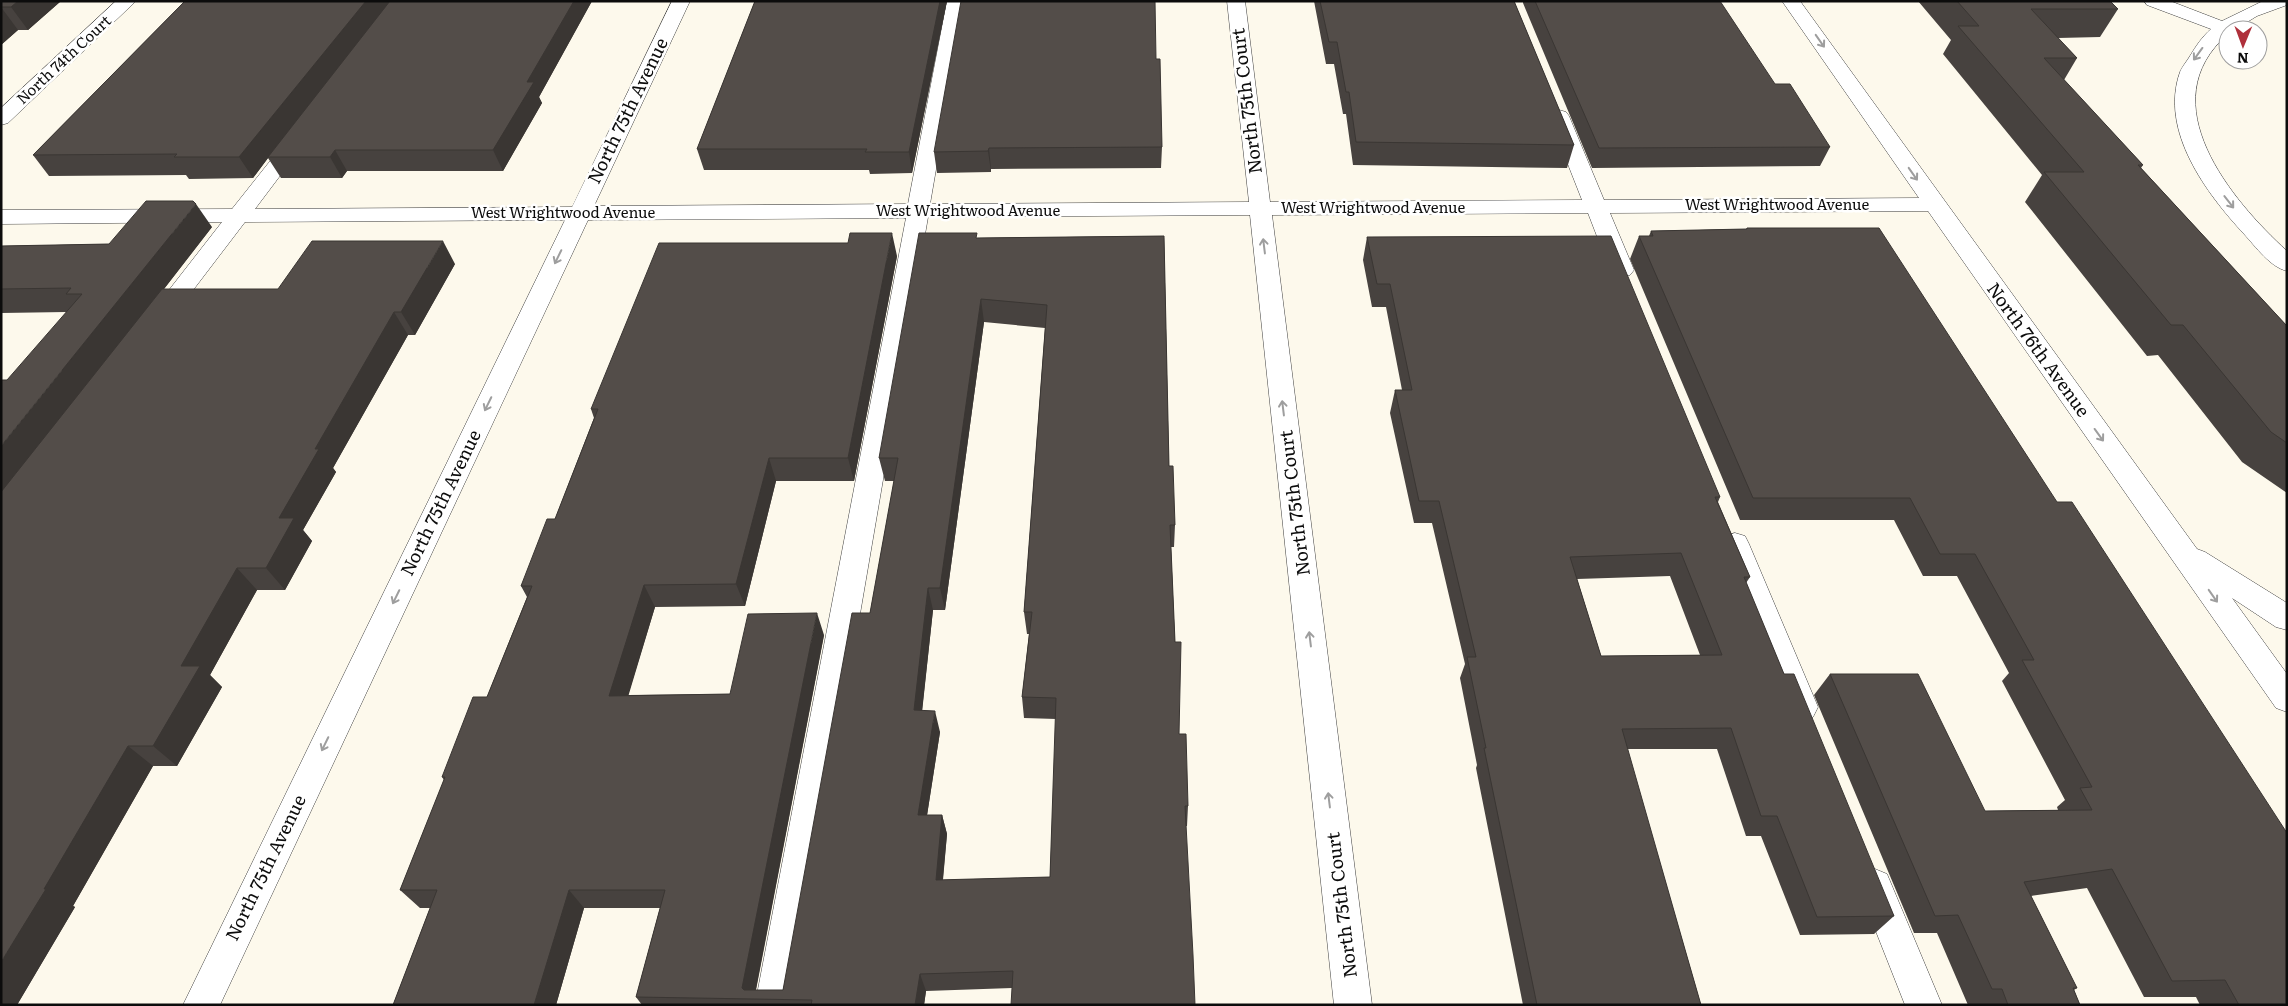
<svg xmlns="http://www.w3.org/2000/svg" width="2288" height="1006" viewBox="0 0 2288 1006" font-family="Literata,serif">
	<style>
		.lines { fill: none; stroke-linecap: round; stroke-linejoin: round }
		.minor-casing { stroke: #3f3f3f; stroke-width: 1 }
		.minor { fill: #fff; fill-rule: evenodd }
		.wall { fill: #47423f; fill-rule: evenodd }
		.shaded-wall { fill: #3a3633 }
		.building { fill: #534d49; stroke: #3a3633; fill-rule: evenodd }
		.oneway { stroke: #9e9e9e }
		.labels { text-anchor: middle; stroke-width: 5; stroke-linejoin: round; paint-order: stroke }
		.far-street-label { font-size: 15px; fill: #0c0c0c; stroke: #fff }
		.street-label { font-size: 18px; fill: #0c0c0c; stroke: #fff }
	</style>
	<rect width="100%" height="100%" fill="#fdf9ec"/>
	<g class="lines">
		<defs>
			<path id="minor" d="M116,1h20l-128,122 -7,2v-17z
				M672,1h18l-96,205 314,-2 39,-203h18l-35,203 319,-2 -22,-201h18l25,201 312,-2 -33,-84 3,-4 7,-2 7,2 3,4 35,84 315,-2 -137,-197h18l397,548 8,3 82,51v27l-11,-3 -44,-29 55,76v38l-11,-4 -348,-497 -318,2 24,57 -4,5 -8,2 -8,-2 -4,-5 -22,-57 -316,2 100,790h-38l-84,-790 -322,2 -135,788h-38l151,-787 -318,2 -368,785h-37l382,-785 -320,2 -77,101 -8,2 -8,-2 -4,-6 74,-95 -221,2v-14l231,-1 58,-73 7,-2 7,2 3,4 -52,69 317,-2z
				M2144,1h26l52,20 41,-20h24v4l-30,11 -23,14h-6v4c-79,68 3,166 59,217v20c-17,-4 -31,-24 -43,-37 -37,-40 -85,-103 -64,-162 2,-5 7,-11 10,-16 6,-10 12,-19 21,-27l-64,-24z
				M1735,533l10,3 4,8 69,163 -5,10 -11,4 -11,-4 -5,-10 -65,-163 4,-8z
				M1875,869l12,5 55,131h-37l-47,-119 5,-12z"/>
		</defs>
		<use href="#minor" class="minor-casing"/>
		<use href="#minor" class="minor"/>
	</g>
	<path class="wall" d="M1,1h60l-33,29h-10l-17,15z
		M185,1h407l-53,96 3,6 -39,68h-156l-5,7h-61l-13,-20 -15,20 -64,1 -3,-4 -137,1 -16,-21z
		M755,1h192l-35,172 -42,1 -1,-4h-165l-7,-21z
		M1314,1h200l60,144 -7,23 -214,-3 -7,-51h-3l-9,-50h-8z
		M1523,1h12l240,83 55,63 -10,19 -228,2 -69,-165z
		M1918,1h192l8,8 -18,28 -42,1 19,20 -13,22 79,85 -2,3 146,158v167l-45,-31 -84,-107 -11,1 -122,-154 17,-27 -99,-121 8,-14z
		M1156,59l6,88 -1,21 -170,1v3l-54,1 -3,-21z
		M212,227l-48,62h114l177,-25 -40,71h-7l-75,133 3,4 -33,58 9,11 -27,49h-28l-47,85 12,12 -45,79h-24l-80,140 2,1 -58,98 49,-693 -65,1v-67l108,-2z
		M1747,228h132l408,777h-87l-4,-8h-52l-57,-109 -56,8 46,92 -3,2 6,15h-112l-31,-72h-23l-100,-238 16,-21 155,137 73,-1 -1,-3 8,-7 -63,-119 7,-8 -52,-97h-34l-29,-56h-154l-110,-261 9,-23h10l2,-5 95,-2z
		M1164,236l5,230 6,59 -1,22h-3l4,95 4,92 9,72 -1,20h-1l-174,162 -86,3 -2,14h-282l-6,-8 24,-89h-76l-28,97h-163l37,-97h-10l-20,-18 44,-110 -2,-3 45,-80 40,-100 -6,-11 34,-67 39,-101 -3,-9 306,-153 -43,225h-78l-31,125 -90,1 -27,88 102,-1 94,-59 -68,355h27l87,-377 24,-132h-9l-6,-23 99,-220zM984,322l61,6 -21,284 3,22h2l-7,63 2,21 32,1 -6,158 -107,3 4,-46 -5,-19h-15l13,-83 -18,-22 11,-100h12z
		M1367,237l353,260 -2,5 32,75 -4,6 38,91 110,242 -20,18 -74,1 -39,-99h-15l-29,-87h-90l59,204 15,52h-178l-47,-237 1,-3 -17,-87 5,-14 -33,-141h-18l-24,-110 5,-23h7l-16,-83h-14l-9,-47zM1670,576l30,79 -99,1 -24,-77z"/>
	<path class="shaded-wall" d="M18,1h43l-33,29 -17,-23z
		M366,1h25l-123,156v1l-15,20 -14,-21z
		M574,1h18l-53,96 3,6 -39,68 -10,-21 34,-68z
		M940,1h7l-35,172 -3,-21z
		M1,7l17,23 -17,15z
		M989,148l2,21v3l-3,-21z
		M335,150l12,21 -5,7 -12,-21z
		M196,204l16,23 -211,272v-53z
		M892,233l5,23 -43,225 -6,-23z
		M443,241l12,23 -40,71 -14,-23z
		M981,299l3,23 -39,288 -5,-22z
		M394,312l14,23 -75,133 3,4 -33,58 9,11 -27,49 -19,-22 13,-50 36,-69z
		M769,458l7,23 -31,125 -9,-22z
		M237,568l20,22 -47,85 12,12 -45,79 -24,-20 28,-80z
		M644,585l11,22 -33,110 -13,-21z
		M928,588l5,22 -13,121 -6,-21z
		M817,613l7,22 -70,364h-5l-7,-11z
		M935,711l5,21 -16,103 -6,-20z
		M128,746l25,20 -80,140 2,1 -58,98h-16v-43z
		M942,815l5,19 -6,64 -5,-18z
		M569,890l15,18 -28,97h-22z
		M920,974l6,17 -2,14h-9z"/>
	<path class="building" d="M1,1h17l-7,6h-10z
		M185,1h181l-127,156h-65l3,-3 -144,1z
		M390,1h184l-47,81h7l-41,68h-158l-5,7h-62z
		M755,1h185l-31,151h-44l2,-3h-170z
		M961,1h194l1,58h4l2,88 -173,1 -1,3 -54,1z
		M1320,1h194l60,144 -218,-3 -7,-50h-3l-9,-50h-8z
		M1535,1h185l55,83h15l40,63 -231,1z
		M1957,1h153l8,8h-87l46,49h-33l99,107h-5l149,161v117l-16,-11 -88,-107h-12l-127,-153h40l-126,-146h21z
		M146,201h47l3,3 -195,242v-66h6l75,-86h-16l5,-6 -70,1v-43l108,-2z
		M1747,228h132l178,274h15l215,331v172h-48l-14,-25 -53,1 -60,-112 -88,13 53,106h-4l7,17h-72l-6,-16h-10l-34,-74 -23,1 -105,-242h88l67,137 107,-1 -12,-22 12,-1 -70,-127h12l-59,-106h-35l-30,-56h-157l-114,-262h14l-2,-5 96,-2z
		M850,233h42l-44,225h-79l-33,126 -92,1 -35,111 121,-2 18,-80 69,-1 -75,375 2,2h39l69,-377h18l28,-155h-19l40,-225h58l-1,5 188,-2 5,230h4l2,59h-5l5,117h6l-2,92h7l2,72h-3l8,149 2,50h-184l2,-34 -93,3 -5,31h-104l1,-5 -176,-3 29,-107h-96l-35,115h-141l44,-115h-37l45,-113h-3l31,-80h14l45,-111h-11l26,-67h8l43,-110h-7l68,-166h189zM981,299l66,6 -23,307h8l-10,85 34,1 -6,179 -114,3 6,-65h-24l17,-104 -21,-1 14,-122h12z
		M1611,236l109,261h-5l35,80h-6l40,97h10l100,242 -77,1 -40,-101h-16l-30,-88 -109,1 64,224 15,52h-164l-53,-257h2l-19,-91h9l-37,-156h-20l-24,-111h17l-22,-106h-13l-10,-47zM1681,553l41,102 -121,1 -31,-99z
		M312,241h131l-42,71h-7l-79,137h4l-40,69h15l-28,50h-29l-56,98h19l-47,80h-25l-84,143h2l-45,73v-470l161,-203h116z"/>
	<defs><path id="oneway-shaft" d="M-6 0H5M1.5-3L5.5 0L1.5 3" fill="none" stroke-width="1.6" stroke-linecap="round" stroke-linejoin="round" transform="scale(1.25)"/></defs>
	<g class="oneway">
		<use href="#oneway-shaft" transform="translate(1820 41) rotate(55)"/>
		<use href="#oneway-shaft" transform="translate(2198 54) rotate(126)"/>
		<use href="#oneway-shaft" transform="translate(1913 174) rotate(55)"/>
		<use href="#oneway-shaft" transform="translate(2229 202) rotate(52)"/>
		<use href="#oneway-shaft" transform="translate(1264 246) rotate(-97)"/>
		<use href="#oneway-shaft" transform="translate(558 257) rotate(116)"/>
		<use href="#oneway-shaft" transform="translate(488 404) rotate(116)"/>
		<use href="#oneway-shaft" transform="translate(1283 408) rotate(-97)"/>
		<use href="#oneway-shaft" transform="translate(2099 435) rotate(54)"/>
		<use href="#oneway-shaft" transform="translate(2213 596) rotate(55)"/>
		<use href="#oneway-shaft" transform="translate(396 597) rotate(116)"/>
		<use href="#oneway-shaft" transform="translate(1310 639) rotate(-97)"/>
		<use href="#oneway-shaft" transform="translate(325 744) rotate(116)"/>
		<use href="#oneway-shaft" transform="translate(1329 800) rotate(-97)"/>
	</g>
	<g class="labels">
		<g class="far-street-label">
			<text transform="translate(64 60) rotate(-43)" y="5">North 74th Court</text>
			<text x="1777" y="210">West Wrightwood Avenue</text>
			<text x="1373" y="213">West Wrightwood Avenue</text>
			<text x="968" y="216">West Wrightwood Avenue</text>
			<text x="563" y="218">West Wrightwood Avenue</text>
		</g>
		<g class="street-label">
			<text transform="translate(1247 101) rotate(-97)" y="6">North 75th Court</text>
			<text transform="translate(628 111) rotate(-64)" y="6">North 75th Avenue</text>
			<text transform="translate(2038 350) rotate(54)" y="6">North 76th Avenue</text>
			<text transform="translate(441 503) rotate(-64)" y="6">North 75th Avenue</text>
			<text transform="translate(1295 503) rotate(-97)" y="6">North 75th Court</text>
			<text transform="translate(266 868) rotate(-64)" y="6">North 75th Avenue</text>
			<text transform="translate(1342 905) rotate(-97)" y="6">North 75th Court</text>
		</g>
	</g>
	<rect width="2288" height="1006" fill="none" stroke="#0c0c0c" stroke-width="5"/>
	<g transform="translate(2243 45) rotate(181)"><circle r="24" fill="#ffffff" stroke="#9e9e9e"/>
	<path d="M0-4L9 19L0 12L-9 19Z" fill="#af303b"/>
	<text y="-8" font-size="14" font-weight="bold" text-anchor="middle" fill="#0c0c0c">N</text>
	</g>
</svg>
